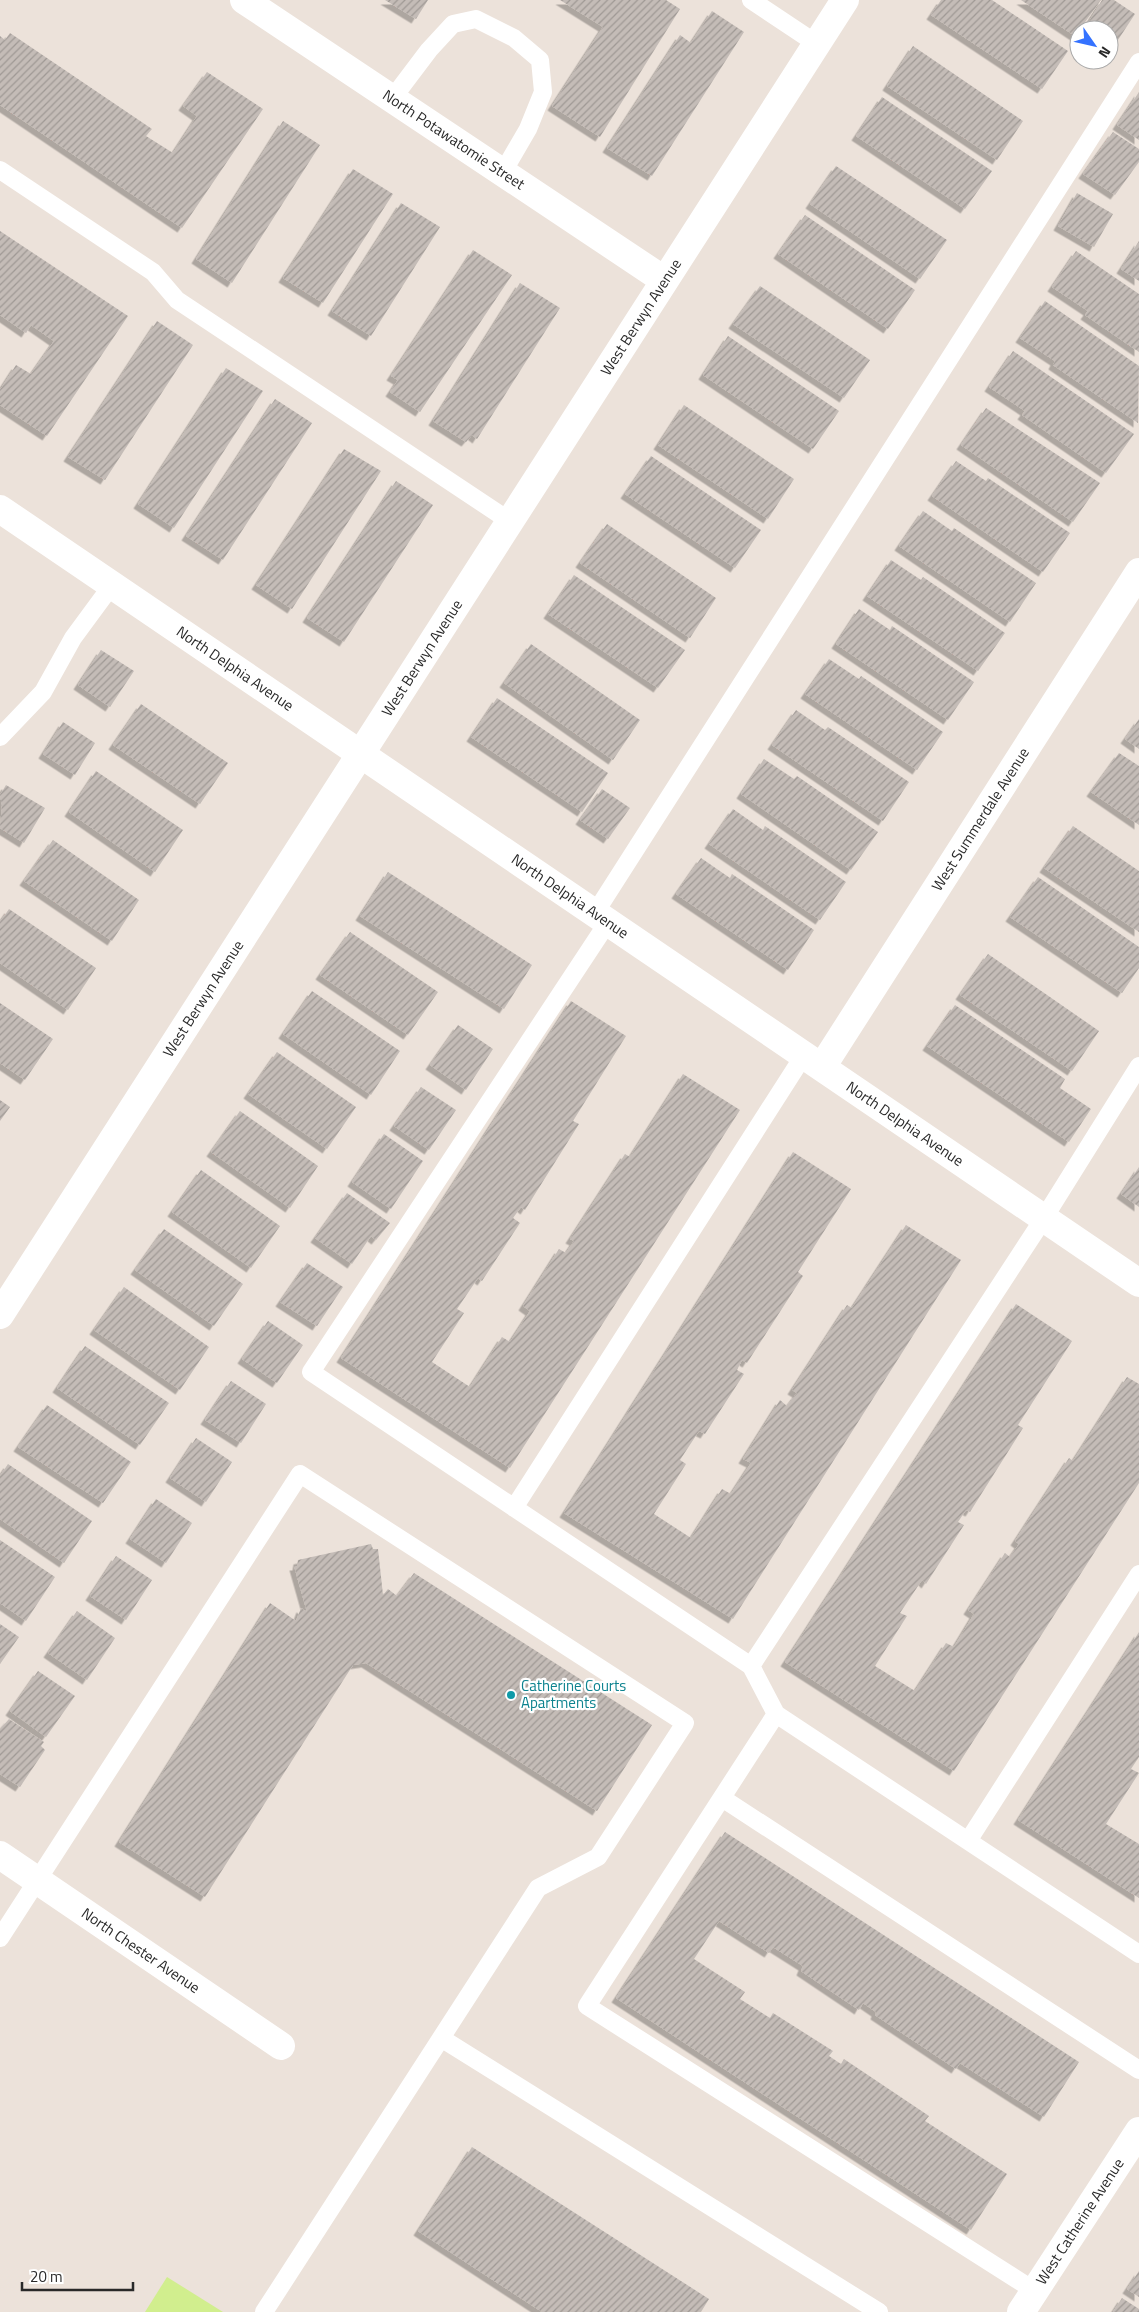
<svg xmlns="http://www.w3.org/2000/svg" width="1139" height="2312" viewBox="0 0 1139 2312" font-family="'Titillium Web',sans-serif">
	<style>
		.pitch { fill: #d1ee8e }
		.building { fill: url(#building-hatch); filter: url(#shadow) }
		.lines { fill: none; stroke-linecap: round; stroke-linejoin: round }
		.service { stroke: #fff; stroke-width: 18 }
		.minor { stroke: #fff; stroke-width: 28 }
		.culture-dot { fill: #0f9aa8; stroke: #fff; stroke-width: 2 }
		.labels { text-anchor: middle; stroke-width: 4.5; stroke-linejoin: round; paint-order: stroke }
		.street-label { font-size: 15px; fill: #292929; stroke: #fff }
		.culture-label { font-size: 15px; fill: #0d838f; stroke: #fff; text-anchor: start }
	</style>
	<defs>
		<pattern id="building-hatch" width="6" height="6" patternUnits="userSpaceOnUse" patternTransform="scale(1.25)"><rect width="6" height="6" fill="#c4bcb7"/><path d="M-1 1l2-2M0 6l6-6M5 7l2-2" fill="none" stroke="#9f9995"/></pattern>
		<filter id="shadow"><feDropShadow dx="-4.5" dy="4.5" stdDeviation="0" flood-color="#0004"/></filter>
	</defs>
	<rect width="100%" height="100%" fill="#ece2da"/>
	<path class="pitch" d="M167,2277l56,35h-78z"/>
	<path class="building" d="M385,0h43l-12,19z
		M560,0h106l14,9 -80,128 -48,-31 51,-79z
		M941,0h51l76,51 -26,38 -111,-74z
		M1021,0h80l-26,36z
		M1102,0h12l21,14 -21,32 -5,-3v-13h-20l-4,-2z
		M712,11l32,21 -92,144 -45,-28 73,-113 11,8z
		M10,33l142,96 -6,7 27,17 24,-37 -14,-10 24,-34 56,37 -81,119 -182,-123v-69l5,4z
		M913,46l110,75 -26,39 -110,-74z
		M1139,92v48l-22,-15z
		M882,97l110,74 -27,38 -109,-73z
		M283,121l37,24 -88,138 -36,-24z
		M1113,132l26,17v13l-24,33 -32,-21z
		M836,166l111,74 -27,39 -110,-75z
		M353,169l40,25 -70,109 -40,-25z
		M1077,193l36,21 -19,33 -36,-21z
		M401,203l39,24 -69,109 -39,-25z
		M805,215l110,75 -27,39 -110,-75z
		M0,231l128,85 -81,120 -47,-31v-15l16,-25 15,9 23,-33 -23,-16 -5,8 -26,-18z
		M1139,241v40l-18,-12z
		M473,250l39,25 -92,137 -30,-20 8,-12 -7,-4z
		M1076,251l63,43v58l-54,-37 3,-4 -36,-24z
		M520,283l40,25 -83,131 -5,-4 -6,7 -33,-21z
		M760,286l110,74 -26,38 -111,-74z
		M1045,301l94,65 -1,57 -85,-58 2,-4 -35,-23z
		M157,321l36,24 -88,135 -37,-23z
		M728,336l111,75 -26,38 -110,-74z
		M1013,351l121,83 -28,39 -84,-58 3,-4 -36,-24z
		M226,368l37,23 -89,137 -36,-24z
		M275,399l37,24 -89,137 -37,-24z
		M684,405l110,74 -26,40 -110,-74z
		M986,408l114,75 -27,39 -112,-77z
		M344,449l37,22 -89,138 -36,-24z
		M651,456l110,74 -26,38 -110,-74z
		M956,461l30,20 2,-3 82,55 -27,39 -111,-76z
		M396,481l37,24 -89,137 -37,-24z
		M923,511l29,20 2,-3 82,55 -26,39 -111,-76z
		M607,524l109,74 -26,40 -110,-75z
		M891,560l30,20 2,-3 82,56 -27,38 -111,-75z
		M574,575l111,75 -27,38 -110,-74z
		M859,609l31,21 2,-4 82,56 -26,38 -112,-76z
		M531,644l109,76 -27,40 -109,-77z
		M101,650l33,21 -24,36 -32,-22z
		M829,659l30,20 2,-3 82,56 -26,38 -112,-76z
		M497,698l111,75 -26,39 -111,-75z
		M141,704l87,59 -28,41 -87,-59z
		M796,710l29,20 3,-3 81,55 -26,39 -111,-76z
		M1139,719v30l-14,-10z
		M63,722l32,21 -20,32 -32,-21z
		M1119,753l20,13v59l-48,-33z
		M764,759l30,20 3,-3 81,56 -27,38 -110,-76z
		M96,771l87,59 -28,42 -86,-60z
		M6,785l39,23 -21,35 -24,-15 2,-23 -2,-10z
		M602,789l28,19 -22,31 -28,-19z
		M733,809l30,21 2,-4 81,56 -26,38 -111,-76z
		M1073,826l66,45v61l-95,-64z
		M53,840l86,60 -27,41 -88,-60z
		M701,858l29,20 2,-4 82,56 -26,40 -112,-76z
		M388,872l144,93 -28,44 -144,-93z
		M1038,877l101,70v21l-17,25 -112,-76z
		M9,909l87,59 -28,42 -68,-47v-41z
		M350,932l88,60 -30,43 -88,-60z
		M988,954l111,77 -27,40 -112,-76z
		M312,991l88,60 -29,44 -88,-61z
		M571,1001l55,35 -53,85 6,3 -54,86 -4,-3 -8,11 7,5 -38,58 -4,-3 -21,31 7,4 -32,49 38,25 32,-50 8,5 20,-31 -7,-5 36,-57 7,4 8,-12 -4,-2 55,-85 5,3 53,-83 57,36 -230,358 -169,-110z
		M0,1003l53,36 -28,41 -25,-17z
		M955,1005l110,74 -5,9 31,21 -22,33 -142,-96z
		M458,1025l35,24 -27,41 -36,-25z
		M277,1052l79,55 -29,42 -79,-55z
		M421,1087l35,23 -27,40 -35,-24z
		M0,1100l10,7 -10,14z
		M240,1111l78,55 -28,42 -79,-56z
		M384,1134l39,27 -32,48 -39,-27z
		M793,1152l58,37 -53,83 5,4 -56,87 -5,-3 -5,10 7,4 -39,60 -6,-3 -19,29 6,4 -32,50 37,24 31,-49 9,5 20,-31 -8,-4 37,-59 7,6 10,-13 -5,-3 55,-85 5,3 54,-83 55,35 -228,359 -169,-106z
		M1139,1167v40l-18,-13z
		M201,1170l79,56 -29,42 -79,-56z
		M347,1193l43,30 -14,17 -5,-4 -19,28 -37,-26z
		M164,1229l79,55 -29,42 -79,-56z
		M307,1263l36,24 -26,39 -37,-24z
		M124,1287l85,60 -29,43 -86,-60z
		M1016,1304l56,37 -54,84 5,3 -53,84 -4,-2 -8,12 6,3 -38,59 -4,-4 -22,33 7,3 -32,50 40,25 31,-48 8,4 20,-33 -6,-4 37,-57 5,4 9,-13 -4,-3 54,-83 4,3 54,-84 12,7v99l-185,288 -169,-109z
		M268,1321l35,24 -26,38 -35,-24z
		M85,1346l84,57 -29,42 -83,-57z
		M231,1381l35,23 -25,39 -36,-23z
		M47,1405l84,57 -28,41 -85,-56z
		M196,1438l36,24 -26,40 -36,-24z
		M8,1464l84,57 -28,42 -64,-44v-43z
		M156,1499l36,24 -26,40 -36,-24z
		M0,1540l55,37 -29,44 -26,-18z
		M371,1544l2,5h5l5,46 5,-6 9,7 17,-23 238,152 -55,86 -231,-148 -13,2 -148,232 -86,-55 151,-239 26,18 5,-13 6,4 -13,-46h3l1,-6z
		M116,1556l36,24 -26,40 -36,-24z
		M77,1611l38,27 -28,42 -39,-27z
		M0,1624l19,13 -19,27z
		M1139,1632v125l-8,12 8,4 -33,51 33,20v54l-121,-78z
		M38,1671l37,25 -29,41 -36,-26z
		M9,1719l35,23 -3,4 4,4 -25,37 -20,-13v-45z
		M725,1832l354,230 -35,55 -84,-54 -4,6 -81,-54 1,-3 -13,-9 -4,7 -58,-39 2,-5 -30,-19 -4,6 -50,-32 -25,38 51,33 -5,7 30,19 3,-5 60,38 -4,5 12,8 3,-5 85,57 -4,5 82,53 -36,56 -355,-232z
		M472,2147l237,152 -8,13h-159l-124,-81z
		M1139,2271v26l-12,-8z
		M1122,2298l17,11v3h-26z"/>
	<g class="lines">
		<path class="service" d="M751,0l66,44
			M392,99l37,-49 24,-26 23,-5 38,19 26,22 3,32 -15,37 -25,43
			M0,170l153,102 24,28 334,222
			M0,737l43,-45 30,-54 39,-53
			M595,913l544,-851
			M608,922l-297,450 440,294 25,48
			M514,1508l290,-453
			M751,1666l293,-448 95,-152
			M722,1798l417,272
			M968,1841l171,-267
			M0,1938l300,-464 385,249 -87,134 -60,31 -274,424
			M441,2038l438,274
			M1035,2291l-448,-285 189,-292 363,240"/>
		<g class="minor">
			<path id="s1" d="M244,0l420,280"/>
			<path id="s2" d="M0,509l1139,774"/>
			<path id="s3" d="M822,1067l317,-495"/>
			<path id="s4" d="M0,1315l845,-1315"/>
			<path id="s5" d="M0,1855l281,191"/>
			<path id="s6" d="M1021,2312l118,-181"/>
		</g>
	</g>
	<circle class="culture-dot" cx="511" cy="1695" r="5"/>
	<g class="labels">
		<g class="street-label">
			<text dy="5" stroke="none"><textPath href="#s1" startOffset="252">North Potawatomie Street</textPath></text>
			<text dy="5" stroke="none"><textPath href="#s4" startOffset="1186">West Berwyn Avenue</textPath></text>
			<text dy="5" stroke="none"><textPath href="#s4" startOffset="781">West Berwyn Avenue</textPath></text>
			<text dy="5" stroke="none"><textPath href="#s2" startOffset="284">North Delphia Avenue</textPath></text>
			<text dy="5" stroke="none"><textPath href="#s3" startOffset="294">West Summerdale Avenue</textPath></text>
			<text dy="5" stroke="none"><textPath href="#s2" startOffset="689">North Delphia Avenue</textPath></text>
			<text dy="5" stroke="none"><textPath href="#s4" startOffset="376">West Berwyn Avenue</textPath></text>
			<text dy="5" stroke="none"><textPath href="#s2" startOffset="1094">North Delphia Avenue</textPath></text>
			<text dy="5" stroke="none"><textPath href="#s5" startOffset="170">North Chester Avenue</textPath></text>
			<text dy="5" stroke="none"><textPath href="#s6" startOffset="108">West Catherine Avenue</textPath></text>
		</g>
		<g class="culture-label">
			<text x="521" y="1691">Catherine Courts<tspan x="521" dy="17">Apartments</tspan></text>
		</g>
	</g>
	<g transform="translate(1094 45) rotate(124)"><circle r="24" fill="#ffffff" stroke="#a9a9a9"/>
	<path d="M0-4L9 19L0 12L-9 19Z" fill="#3472ff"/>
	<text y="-8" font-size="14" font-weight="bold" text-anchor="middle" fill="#292929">N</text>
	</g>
	<path d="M22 2282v8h111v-8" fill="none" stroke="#292929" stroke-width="2.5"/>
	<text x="30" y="2282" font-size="15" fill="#292929" stroke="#ffffff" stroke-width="4" paint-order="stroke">20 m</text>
</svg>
